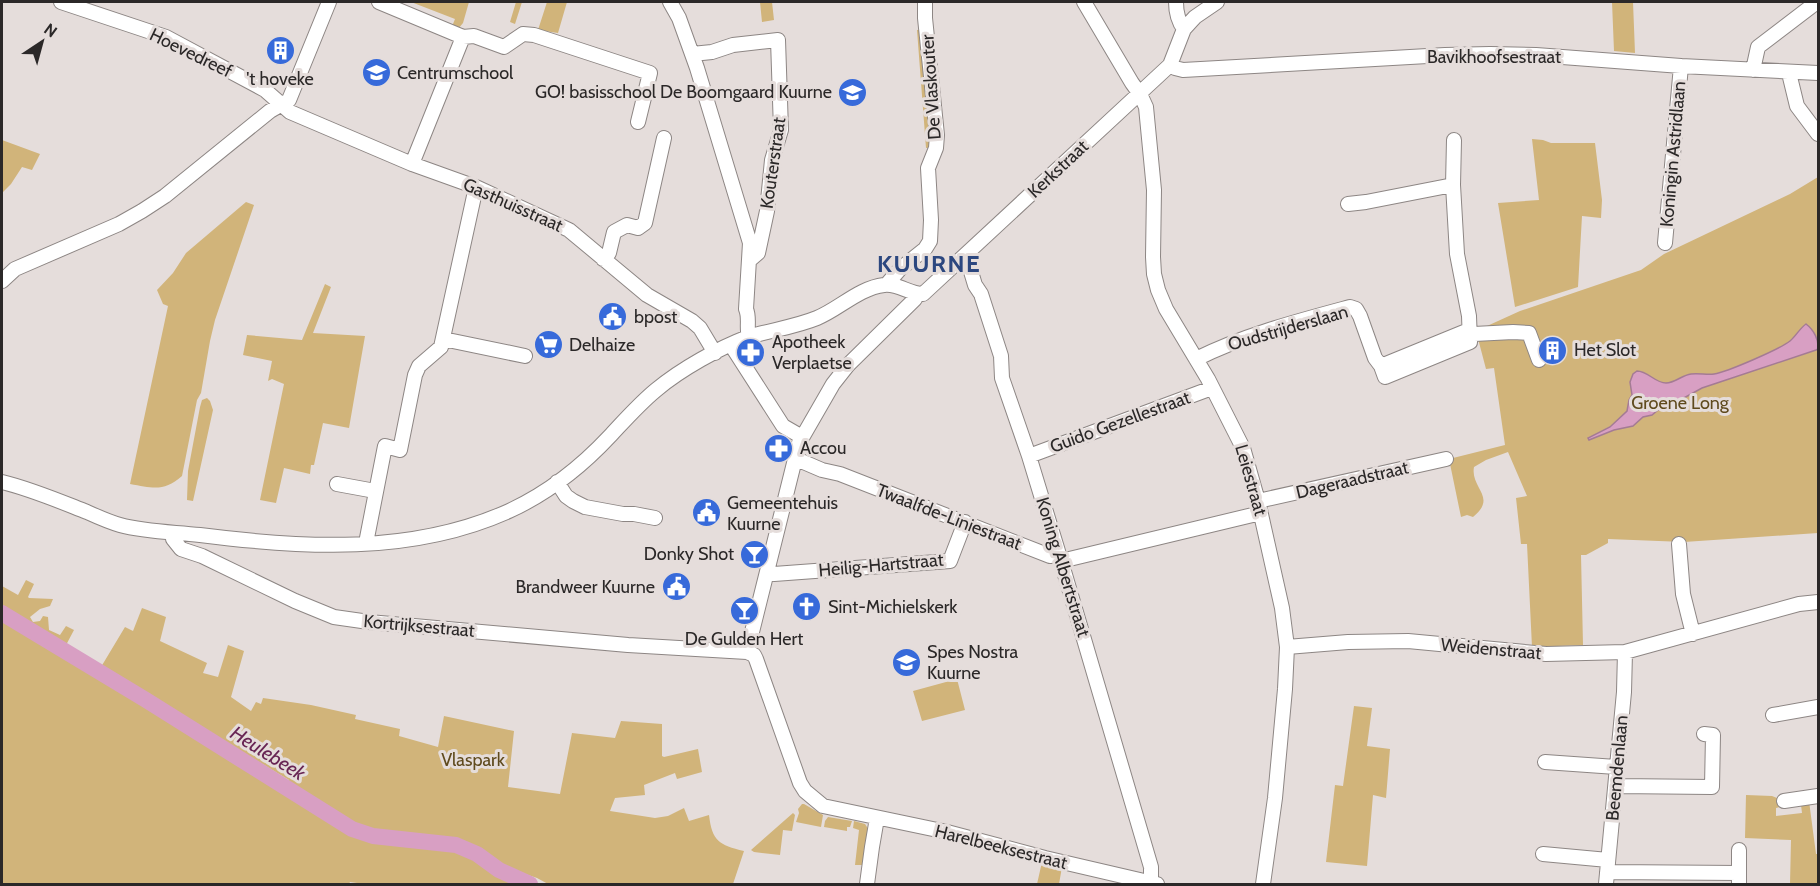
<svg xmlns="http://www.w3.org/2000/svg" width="1820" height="886" viewBox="0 0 1820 886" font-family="Cabin,sans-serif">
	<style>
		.green { fill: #d1b47a }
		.water { fill: #d89fc3; stroke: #a47b94; stroke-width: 1.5 }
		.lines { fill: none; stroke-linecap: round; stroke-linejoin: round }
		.river { stroke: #d89fc3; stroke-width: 16 }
		.minor-casing { stroke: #8d8684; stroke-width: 16 }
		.minor { stroke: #fff; stroke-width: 14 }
		.labels { text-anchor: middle; stroke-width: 6; stroke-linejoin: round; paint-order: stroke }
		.street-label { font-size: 18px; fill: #2b2828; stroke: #e5dddb }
		.poi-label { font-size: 18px; fill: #2b2828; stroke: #e5dddb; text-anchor: start }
		.park-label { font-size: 18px; fill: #5f4a1d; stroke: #e5dddb }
		.water-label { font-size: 20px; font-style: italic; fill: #682554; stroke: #e5dddb }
		.district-label { font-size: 24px; font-weight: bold; letter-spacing: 1.5px; fill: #2c477f; stroke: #e5dddb }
	</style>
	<rect width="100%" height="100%" fill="#e5dddb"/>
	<path class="green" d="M411,2h58l-6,21 -5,6h-7l4,-10z
		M516,2h6l-7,22 -5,-2z
		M547,2h20l-9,31 -20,-3z
		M760,2h12l2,18 -12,2z
		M1612,2h21l2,51 -21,-2z
		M924,29l10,118 -8,1 -9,-118z
		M1532,139l11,1 8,3h44l7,57 -1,18 -19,-2 -4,71 -63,20 -17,-104 41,-3z
		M2,140l38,14 -8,16 -10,-3 -11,17 -9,9z
		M1818,177v356l-134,9 -76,-3v4l-22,12h-5l2,90 -51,2 -5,-103h-6l-5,-46 11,-2 -19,-44 -22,8 -12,7c-4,21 24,30 -1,50l-6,-2 -6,2 -12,-58 56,-14 -11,-77 -8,1 -10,-38 44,-20 121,-41 23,-16 126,-60z
		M246,202l8,3 -39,115 -5,21 -9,52 -4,7 -15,76c-18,16 -29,12 -52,8l38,-178 -5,-2 -6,-14 16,-17 13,-20z
		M325,284l6,3 -18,46 52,3 -16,92 -26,-5 -9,42h-3l-1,9 -26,-6 -8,35 -16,-3 24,-116 -12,-5 -4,2 4,-20 -29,-6 4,-20 55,5z
		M207,398l3,3 3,9 -20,91 -6,-1 1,-29 12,-64 2,-7z
		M26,580l8,4 -6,13 1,1 24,1 -3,7 -10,3 -10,8 3,5 7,-1 3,-5 5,1 1,13 11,5 6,-9 8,4 -9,17 -63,-37v-24l16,9z
		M142,608l24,9 -6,24 47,22 -4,10 15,4 10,-32 16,6 -13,46 20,14 5,-9 5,2 2,-6 48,7 45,10 -1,4 45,10 -1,7 39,11 6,-31 70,15 -6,56 52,7 12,-61 43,5 6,-17 41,3v32l2,1 34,-8 4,23 -25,7 -2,-6 -31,12 1,10 -30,3 -5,13 45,7 13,-2 16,-8 5,13 20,-6c3,26 10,30 35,36l-11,33h-185l-11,-6 -30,-10 -22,-16 -21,-8 -96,-12 -14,-4 -66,-43 1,-5 -188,-113 24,-40 8,4z
		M2,621l93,54 203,125 48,32 24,9 78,9 15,4 54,30h-153l-14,-2 -1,2h-347z
		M957,679l8,31 -43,11 -9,-30z
		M1354,706l18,2 -5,38 23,3 -4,49 -13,-3 -6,71 -41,-4 9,-77 8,1z
		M1746,795l26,1 5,2 3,9 -4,1v8l26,-3 -1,-8 8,-4 7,53h2v30h-28l1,-44 -46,-2z
		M802,804h2l19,11 -2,12 -25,-5 3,-9 -1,-4z
		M793,813l2,2 -3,16 -9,-1 -3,25 -26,-3 -3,-2z
		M828,817l24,4 -2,6h-3v4l-23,-4 1,-6z
		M854,821l11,3 4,6 -5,35h-9l4,-35 -6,-2z
		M1042,862l20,5 -3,17h-22z"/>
	<path class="water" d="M1806,324c8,6 13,16 12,25l-2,1 -114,38 -40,22h-4l-6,5 -9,2 -10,9 -19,4 -25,10 -1,-2 22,-11 17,-16 2,-11 3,-5 -2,-13 3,-8 4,-3c11,0 18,12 29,12 9,0 16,-8 25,-9 8,-1 16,1 23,0 13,-2 66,-25 76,-33 6,-5 10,-13 16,-17z"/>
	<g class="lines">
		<path class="river" d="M2,613l144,87 206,129 21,7 83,9 21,9 22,16 31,14"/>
		<defs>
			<path id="minor" d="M61,2l105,35 99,53 25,22 122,52 64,23 93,43 78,65 45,26 8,7 15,25
				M379,2l84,35 11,-1 30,11 19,-13 11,1 116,38 -12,49
				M670,2l9,16 18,50 53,175 -4,66c4,9 0,19 3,28
				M1084,2l48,81 8,11 6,13 8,83 -1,67 1,17 4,16 8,19 42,70 35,69 15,53 24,107 5,39 -2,42 -10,109 -12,86
				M1176,2c0,10 2,19 8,27
				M692,54l20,-2 21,-7 45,-5 3,90 -9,30 -5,51 -9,42 -7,6
				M1170,65l5,3 8,2 262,-15 45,-1 46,1 145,11 137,7
				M1753,70l5,-23 59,-45
				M1789,73l8,33 21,28
				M412,164l51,-127
				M1348,204l18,-2 87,-17
				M1665,243l16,-177
				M966,255l9,30 6,9 20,62 1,22 27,78 32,105 90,306v15
				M603,259l6,-6 5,-21 13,-7 11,3 7,-5 19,-85
				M2,281l13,-12 104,-45 23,-13 23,-15 105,-85 19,-11 40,-98
				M887,284l13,-15 25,-20 5,-8 1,-21 -3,-52 8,-20 1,-13 -12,-117v-16
				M1469,330l5,4 39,-2 16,1 10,27
				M443,339l82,17
				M731,345l52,81 19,11
				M1196,359c48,-24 102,-38 154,-52l6,2 4,7 15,42 6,8 4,11 85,-35 -1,-26 -12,-62 -4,-69 1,-45
				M1381,366l88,-36
				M1029,456l183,-68
				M794,458l28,12 18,4 210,82 9,-1
				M2,482c29,7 57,19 85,30 11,5 22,10 33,13 26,7 53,7 80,10 102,13 212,20 309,-24 37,-17 73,-45 101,-75 15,-16 29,-32 46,-46 25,-21 63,-42 92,-53 23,-7 47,-10 69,-19 22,-9 42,-30 67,-33 14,-2 25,9 39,9l247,-229 14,-36 11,-12 22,-15
				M557,482l9,14 7,5 12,6 38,7h11l21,4
				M337,484l38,7
				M1258,501l188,-42
				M174,533l-1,6 8,10 21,7 93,45 39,16 35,5 259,23 119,7
				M366,543l19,-97 15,4 15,-75 4,-9 22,-19 35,-160
				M1679,544l4,50 10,40
				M1061,561l200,-48
				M768,572l6,2 176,-13 15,-39
				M1287,647l61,-5 60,-1 138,13 79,-2 174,-48 19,-2
				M747,652l7,3 2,4 44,124 5,8 18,15 124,26 98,26 112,26
				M747,652l52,-209 34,-59 15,-19 67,-66v-5
				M1773,715l45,-8
				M1545,762l71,5
				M1616,786l96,1 1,-52 -9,-1
				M1784,801l34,-5
				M1543,854l65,6
				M1607,872l132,1
				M867,884l5,-37 5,-29
				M1606,884l18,-192 1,-40
				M1739,884v-34"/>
		</defs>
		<use href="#minor" class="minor-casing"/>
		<use href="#minor" class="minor"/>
	</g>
	<defs>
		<symbol id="building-disc" viewBox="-11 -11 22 22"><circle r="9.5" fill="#376ada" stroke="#e5dddb"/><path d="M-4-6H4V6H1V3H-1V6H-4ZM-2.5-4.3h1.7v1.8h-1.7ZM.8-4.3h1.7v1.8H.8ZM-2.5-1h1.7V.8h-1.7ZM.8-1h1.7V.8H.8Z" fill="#fff"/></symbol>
		<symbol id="school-disc" viewBox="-11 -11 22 22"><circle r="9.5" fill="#376ada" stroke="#e5dddb"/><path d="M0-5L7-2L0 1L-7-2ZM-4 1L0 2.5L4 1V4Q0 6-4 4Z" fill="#fff"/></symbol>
		<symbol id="civic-disc" viewBox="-11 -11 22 22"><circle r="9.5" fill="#376ada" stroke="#e5dddb"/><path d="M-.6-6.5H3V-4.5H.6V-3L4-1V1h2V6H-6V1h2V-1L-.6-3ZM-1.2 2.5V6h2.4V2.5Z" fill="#fff"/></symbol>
		<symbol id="supermarket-disc" viewBox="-11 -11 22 22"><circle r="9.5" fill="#376ada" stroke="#e5dddb"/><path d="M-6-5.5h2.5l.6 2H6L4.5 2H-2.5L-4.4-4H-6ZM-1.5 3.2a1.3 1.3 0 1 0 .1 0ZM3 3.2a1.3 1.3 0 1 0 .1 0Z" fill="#fff"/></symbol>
		<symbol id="pharmacy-disc" viewBox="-11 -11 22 22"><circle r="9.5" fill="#376ada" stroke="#e5dddb"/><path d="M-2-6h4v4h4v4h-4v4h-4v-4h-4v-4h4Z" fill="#fff"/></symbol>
		<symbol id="bar-disc" viewBox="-11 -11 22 22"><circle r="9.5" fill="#376ada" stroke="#e5dddb"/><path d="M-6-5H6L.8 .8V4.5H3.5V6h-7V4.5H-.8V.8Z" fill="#fff"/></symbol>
		<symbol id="church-disc" viewBox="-11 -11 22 22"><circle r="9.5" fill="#376ada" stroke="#e5dddb"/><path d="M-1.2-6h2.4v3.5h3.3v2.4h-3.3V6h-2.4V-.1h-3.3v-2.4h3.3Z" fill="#fff"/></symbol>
	</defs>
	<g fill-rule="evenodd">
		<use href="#building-disc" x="264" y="34" width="33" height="33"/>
		<use href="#school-disc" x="360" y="56" width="33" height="33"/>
		<use href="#school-disc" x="836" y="76" width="33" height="33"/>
		<use href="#civic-disc" x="596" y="300" width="33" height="33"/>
		<use href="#supermarket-disc" x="532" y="328" width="33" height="33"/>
		<use href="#building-disc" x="1536" y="334" width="33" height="33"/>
		<use href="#pharmacy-disc" x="734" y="336" width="33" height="33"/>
		<use href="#pharmacy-disc" x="762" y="432" width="33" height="33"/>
		<use href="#civic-disc" x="690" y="496" width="33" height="33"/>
		<use href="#bar-disc" x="738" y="538" width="33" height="33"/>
		<use href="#civic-disc" x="660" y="570" width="33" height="33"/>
		<use href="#church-disc" x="790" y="590" width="33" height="33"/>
		<use href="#bar-disc" x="728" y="594" width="33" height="33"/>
		<use href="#school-disc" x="890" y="646" width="33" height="33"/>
	</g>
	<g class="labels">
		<g class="street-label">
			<text transform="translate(191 53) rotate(26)" y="6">Hoevedreef</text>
			<text x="1494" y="63">Bavikhoofsestraat</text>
			<text transform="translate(931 87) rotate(-94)" y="6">De Vlaskouter</text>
			<text transform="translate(1673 154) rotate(-85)" y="6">Koningin Astridlaan</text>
			<text transform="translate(773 163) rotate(-82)" y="6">Kouterstraat</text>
			<text transform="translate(1058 169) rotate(-43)" y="6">Kerkstraat</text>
			<text transform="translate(513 205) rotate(24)" y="6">Gasthuisstraat</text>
			<text transform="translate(1288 328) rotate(-16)" y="6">Oudstrijderslaan</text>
			<text transform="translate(1120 422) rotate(-20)" y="6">Guido Gezellestraat</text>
			<text transform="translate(1251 480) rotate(74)" y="6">Leiestraat</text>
			<text transform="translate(1352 480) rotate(-13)" y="6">Dageraadstraat</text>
			<text transform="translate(949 517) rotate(21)" y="6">Twaalfde-Liniestraat</text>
			<text transform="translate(881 565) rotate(-5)" y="6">Heilig-Hartstraat</text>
			<text transform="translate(1063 567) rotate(73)" y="6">Koning Albertstraat</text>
			<text transform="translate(419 626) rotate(5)" y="6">Kortrijksestraat</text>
			<text transform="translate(1491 649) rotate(5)" y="6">Weidenstraat</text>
			<text transform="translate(1617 768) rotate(-85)" y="6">Beemdenlaan</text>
			<text transform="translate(1001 847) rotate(14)" y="6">Harelbeeksestraat</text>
		</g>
		<g class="poi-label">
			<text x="397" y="79">Centrumschool</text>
			<text x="280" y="85" text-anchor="middle">'t hoveke</text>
			<text x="832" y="98" text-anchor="end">GO! basisschool De Boomgaard Kuurne</text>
			<text x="634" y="323">bpost</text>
			<text x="772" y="348">Apotheek<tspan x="772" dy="21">Verplaetse</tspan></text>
			<text x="569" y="351">Delhaize</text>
			<text x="1574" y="356">Het Slot</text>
			<text x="800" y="454">Accou</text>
			<text x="727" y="509">Gemeentehuis<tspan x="727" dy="21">Kuurne</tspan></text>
			<text x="734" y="560" text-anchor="end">Donky Shot</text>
			<text x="655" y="593" text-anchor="end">Brandweer Kuurne</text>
			<text x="828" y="613">Sint-Michielskerk</text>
			<text x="744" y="645" text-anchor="middle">De Gulden Hert</text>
			<text x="927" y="658">Spes Nostra<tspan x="927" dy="21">Kuurne</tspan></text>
		</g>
		<g class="park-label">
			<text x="1680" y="409">Groene Long</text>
			<text x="473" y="766">Vlaspark</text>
		</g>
		<g class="water-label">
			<text transform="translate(268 753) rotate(32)" y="7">Heulebeek</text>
		</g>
		<g class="district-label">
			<text x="929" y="272">KUURNE</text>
		</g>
	</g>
	<rect width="1820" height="886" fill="none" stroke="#2b2828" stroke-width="6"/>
	<g transform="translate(42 42) rotate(36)" stroke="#e5dddb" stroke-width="4.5" paint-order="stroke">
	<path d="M0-4.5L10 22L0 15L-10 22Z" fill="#2b2828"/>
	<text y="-9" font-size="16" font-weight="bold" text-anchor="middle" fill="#2b2828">N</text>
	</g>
</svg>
